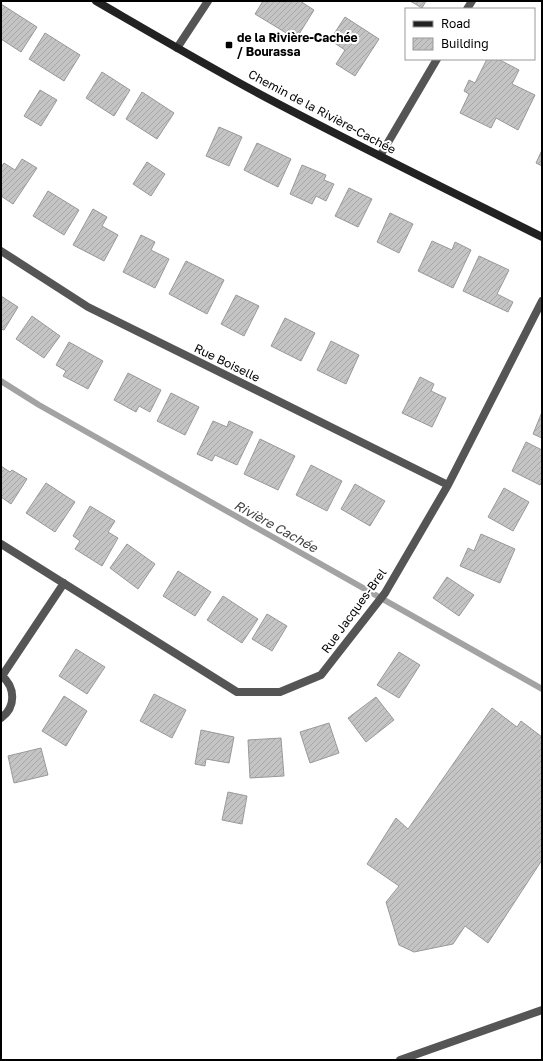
<svg xmlns="http://www.w3.org/2000/svg" width="543" height="1061" viewBox="0 0 543 1061" font-family="'Golos Text',sans-serif">
	<style>
		.lines { fill: none; stroke-linecap: round; stroke-linejoin: round }
		.stream { stroke: #a3a3a3; stroke-width: 6 }
		.building { fill: url(#building-hatch); stroke: #999 }
		.street { stroke: #555; stroke-width: 8 }
		.secondary { stroke: #222; stroke-width: 8 }
		.poi-dot { fill: #000; stroke: #fff; stroke-width: 1.5 }
		.labels { text-anchor: middle; stroke-width: 4; stroke-linejoin: round; paint-order: stroke }
		.poi-label { font-size: 12px; font-weight: bold; fill: #000; stroke: #fff; text-anchor: start }
		.street-label { font-size: 12px; fill: #000; stroke: #fff }
		.water-label { font-size: 13px; font-style: italic; fill: #444; stroke: #fff }
	</style>
	<defs>
		<pattern id="building-hatch" width="6" height="6" patternUnits="userSpaceOnUse"><rect width="6" height="6" fill="#c4c4c4"/><path d="M-1 1l2-2M0 6l6-6M5 7l2-2" fill="none" stroke="#a7a7a7"/></pattern>
	</defs>
	<rect width="100%" height="100%" fill="#fff"/>
	<g class="lines">
		<path class="stream" d="M1,381l38,24 503,284"/>
	</g>
	<path class="building" d="M263,1h37l14,9 -18,29 -41,-25z
		M410,1h16l-4,7z
		M1,4l36,23 -16,25 -20,-13z
		M345,17l34,22 -24,37 -19,-12 9,-14 -15,-10z
		M45,33l35,22 -16,26 -35,-22z
		M487,59h11l21,11 -7,14 23,11 -17,35 -22,-12 -5,10 -31,-15 9,-19 -5,-3 5,-11 6,3z
		M102,72l28,18 -16,26 -28,-18z
		M40,90l17,10 -16,26 -17,-10z
		M142,92l32,21 -17,26 -31,-20z
		M219,127l23,10 -13,29 -23,-10z
		M257,143l34,16 -13,28 -34,-17z
		M542,150v16l-6,-3z
		M22,159l15,9 -24,36 -12,-8v-28l3,-5 11,7z
		M147,162l18,12 -14,22 -18,-12z
		M302,165l24,10 -2,5 10,4 -8,17 -10,-5 -4,8 -22,-10z
		M349,188l23,11 -14,28 -23,-11z
		M48,191l31,19 -15,25 -31,-19z
		M93,209l14,8 -5,9 16,9 -14,26 -31,-16z
		M390,213l23,11 -14,29 -22,-11z
		M141,235l14,7 -4,8 18,9 -14,29 -32,-16z
		M432,241l20,9 3,-8 16,8 -18,38 -35,-17z
		M479,256l30,14 -12,24 16,8 -5,10 -45,-21z
		M186,261l38,19 -17,34 -38,-20z
		M236,295l23,11 -15,30 -23,-12z
		M1,296l17,11 -14,23 -3,-1z
		M32,316l28,20 -16,22 -28,-19z
		M285,318l30,15 -14,28 -30,-15z
		M331,341l28,14 -13,29 -29,-14z
		M69,342l34,19 -15,28 -25,-13 3,-5 -10,-6z
		M128,373l33,17 -11,22 -11,-6 -3,6 -22,-12z
		M420,377l14,7 -3,7 15,7 -14,29 -30,-14z
		M171,393l28,14 -14,28 -28,-14z
		M542,412v26l-9,-4z
		M213,421l14,6 2,-6 24,11 -16,33 -22,-10 -3,6 -15,-7z
		M260,439l35,17 -17,34 -34,-16z
		M526,442l16,8v32l-2,3 -28,-14z
		M311,465l31,16 -15,30 -31,-16z
		M1,466l9,6 2,-2 15,9 -16,25 -10,-7z
		M46,483l29,19 -20,30 -29,-19z
		M355,484l30,17 -15,25 -29,-17z
		M504,488l25,14 -16,29 -25,-14z
		M90,506l25,15 -7,11 10,6 -16,28 -27,-17 5,-8 -7,-5z
		M481,534l34,15 -15,34 -40,-17 8,-18 6,3z
		M127,544l28,20 -17,25 -28,-21z
		M178,571l33,21 -16,24 -32,-20z
		M447,577l27,18 -15,21 -26,-18z
		M223,596l35,23 -16,24 -35,-23z
		M267,614l20,12 -15,25 -20,-12z
		M76,649l29,18 -18,27 -28,-18z
		M399,652l21,13 -21,33 -22,-13z
		M154,694l32,16 -14,28 -32,-17z
		M64,696l23,15 -21,35 -24,-15z
		M376,697l18,23 -28,22 -18,-24z
		M492,708l25,19 4,-6 21,16v123l-54,83 -23,-17 -12,18 -39,8 -15,-7 -13,-43 13,-16 -32,-22 29,-46 12,11z
		M329,723l10,30 -29,10 -10,-31z
		M201,730l33,7 -5,26 -23,-4 -1,7 -10,-2z
		M281,738l3,38 -34,2 -2,-38z
		M41,748l7,27 -34,8 -6,-27z
		M228,792l19,4 -5,28 -20,-4z"/>
	<g class="lines">
		<path class="street" d="M467,9l5,-8
			M177,48l31,-47
			M380,156l57,-97
			M1,251l87,56 360,178
			M1,544l236,148h43l41,-17 64,-82 63,-108 94,-184
			M1,675c15,12 15,32 0,43
			M2,676l62,-93
			M400,1060l142,-50"/>
		<path class="secondary" d="M96,1c57,33 113,66 171,97 91,48 183,93 275,139"/>
	</g>
	<rect class="poi-dot" x="225" y="41" width="8" height="8" rx="2"/>
	<g class="labels">
		<g class="poi-label">
			<text x="237" y="42">de la Rivière-Cachée<tspan x="237" dy="14">/ Bourassa</tspan></text>
		</g>
		<g class="street-label">
			<text transform="translate(322 112) rotate(28)" y="4">Chemin de la Rivière-Cachée</text>
			<text transform="translate(227 363) rotate(26)" y="4">Rue Boiselle</text>
			<text transform="translate(354 611) rotate(-54)" y="4">Rue Jacques-Brel</text>
		</g>
		<g class="water-label">
			<text transform="translate(276 526) rotate(29)" y="5">Rivière Cachée</text>
		</g>
	</g>
	<rect width="543" height="1061" fill="none" stroke="#000000" stroke-width="4"/>
	<rect x="405" y="8" width="130" height="52" fill="#ffffff" stroke="#999999"/>
	<rect x="413" y="21" width="20" height="6" fill="#222222" stroke="#999999"/>
	<text x="441" y="28" font-size="12" fill="#000000">Road</text>
	<rect x="413" y="38" width="20" height="12" fill="url(#building-hatch)" stroke="#999999"/>
	<text x="441" y="48" font-size="12" fill="#000000">Building</text>
</svg>
